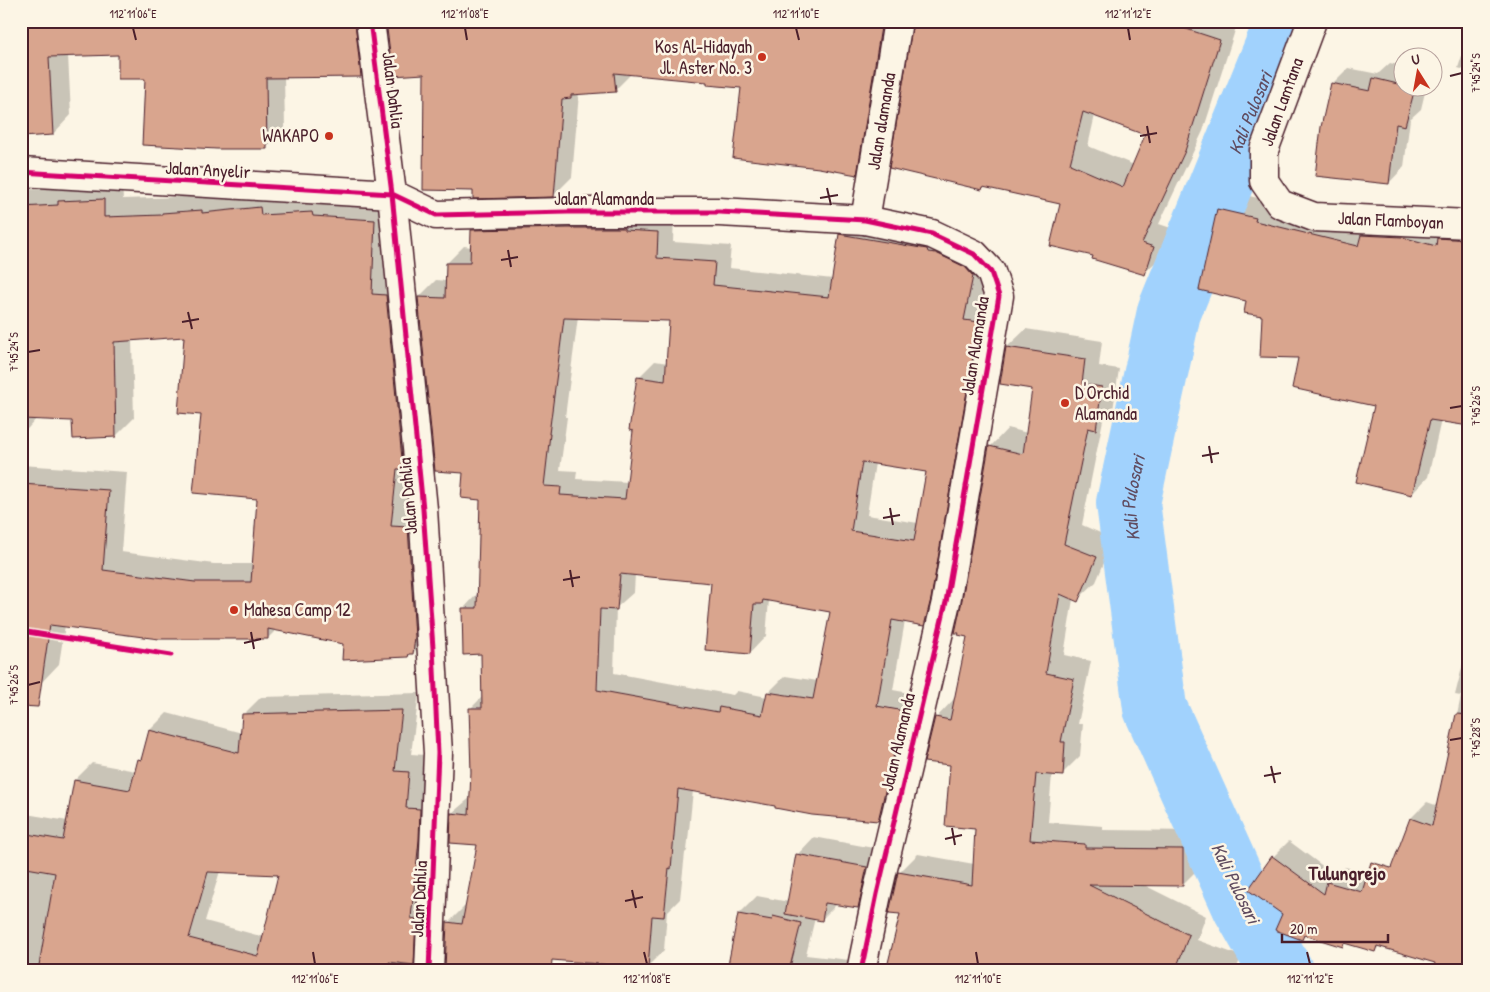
<svg xmlns="http://www.w3.org/2000/svg" width="1490" height="992" viewBox="0 0 1490 992" font-family="'Patrick Hand',sans-serif">
	<style>
		.shadow { fill: #0003; fill-rule: evenodd }
		.lines { fill: none; stroke-linecap: round; stroke-linejoin: round }
		.river { stroke: #a1d2fd; stroke-width: 64 }
		.building { fill: #d9a58e; stroke: #4a1f2b; fill-rule: evenodd }
		.street-casing { stroke: #4a1f2b; stroke-width: 31 }
		.secondary-casing { stroke: #4a1f2b; stroke-width: 31 }
		.street { stroke: #fcf5e5; stroke-width: 28 }
		.secondary { stroke: #fcf5e5; stroke-width: 28 }
		.cycleway-casing { stroke: #fcf5e5; stroke-width: 8 }
		.cycleway { stroke: #d6006c; stroke-width: 5 }
		.ticks { fill: none; stroke: #4a1f2b; stroke-width: 2 }
		.poi-dot { fill: #c8321e; stroke: #fcf5e5; stroke-width: 2 }
		.labels { text-anchor: middle; stroke-width: 5; stroke-linejoin: round; paint-order: stroke }
		.poi-label { font-size: 18px; fill: #4a1f2b; stroke: #fcf5e5; text-anchor: end }
		.street-label { font-size: 18px; fill: #4a1f2b; stroke: #fcf5e5 }
		.water-label { font-size: 19px; font-style: italic; fill: #604c60; stroke: #fcf5e5 }
		.quarter-label { font-size: 20px; font-weight: bold; fill: #4a1f2b; stroke: #fcf5e5 }
		.neatline { fill: none; stroke: #4a1f2b; stroke-width: 2 }
		.ticks-label { font-size: 12px; text-anchor: middle; fill: #4a1f2b }
	</style>
	<rect width="100%" height="100%" fill="#fcf5e5"/>
	<filter id="ink" filterUnits="userSpaceOnUse"><feTurbulence type="fractalNoise" baseFrequency=".02" numOctaves="2"/><feDisplacementMap in="SourceGraphic" scale="10" xChannelSelector="R" yChannelSelector="G"/><feConvolveMatrix kernelMatrix="1 2 1 2 8 2 1 2 1" color-interpolation-filters="sRGB"/></filter>
	<g filter="url(#ink)">
		<path class="shadow" d="M21,21h354l4,37 -18,18h-77l1,53 -19,19 -119,-70 -28,-24 -51,1 3,60 -18,19 -25,1 -7,7z
			M387,21h510l-22,134 -19,19 -114,-87 -33,-6 -77,-8 -17,17 -36,3 -7,84 -18,18 -80,-5 -48,-117z
			M914,21h324l-35,110 -44,93 12,4 -8,27 -19,18 -49,-18 -33,-51 -78,-18 -3,3zM1095,115l52,19 -13,31 -46,-19z
			M1469,34v37l-11,-3z
			M1390,63l12,3v22h24l-5,21 -11,10 -6,48 -15,16 -57,-99 16,-16 30,6z
			M122,185l1,14 57,-2 2,-2 211,6 38,433 -18,19 -5,3 -132,-26 -8,8 -203,-13 -6,39 -18,19 -20,-3v-215l106,7 -6,80 93,12h39l6,-66 -56,-84 -17,-79 -54,4 2,79 -18,18 -42,-16 -37,-2 -16,18v-246z
			M1235,193l37,8 197,22v202l-28,-5 -13,57 -16,17 -36,-89 -76,-48 -37,-42 -16,-15 -28,-90z
			M490,214l184,1 -1,27 58,4 -2,22 104,11 7,-44 17,-17 132,40 -9,46 15,2 -54,302 -17,17 -19,-4 -12,69 27,5 -25,107 -17,17 -101,-14 -84,-15 -6,61 -2,2 -5,46 -13,13 -3,38 -17,17 -199,-44 17,-17 2,1 11,-63 -26,-31 19,-16 -1,-88 13,-13 -1,-43 -19,-44 15,-16 4,-94 -17,-27 -46,-175 17,-17 11,1v-18l17,-17 8,1 1,-17zM578,317l92,3 -2,43 -13,-2 -17,17 -3,51 -7,53 -52,-3 1,-8 -17,-1 7,-53h-2zM875,463l53,8 -10,52 -51,-8zM635,574l78,8 37,71 16,-17 3,-36 63,11 -14,70 -33,-5 -17,17 -1,4 -30,-6 -4,4 -119,-22 2,-65 18,-16z
			M1026,329l76,12 -3,25 20,3 -6,41 -10,10 -21,105 32,14 -18,43 -19,18 -4,-1 -9,56 27,6 -13,63h5l-3,32 -18,18h-10l-4,48 55,4v4l98,1v35l-18,18h-41l64,32 -9,24 44,16 -5,15h-509l12,-57 18,-18 32,6 8,-47 17,-18 70,13 -9,39 -17,18 -21,-3 -15,15 -7,-1 -9,37 61,7 2,3 7,3h9l3,-2 14,-53 -3,-40 19,-19 56,10 3,-36 -26,-65 -15,-45 18,-19 14,-63 22,-189 18,-19 19,5 7,-45 -27,-41z
			M1469,640v227l-58,-49 16,-16 11,4 23,-110 -6,-1z
			M419,693l-8,61 14,1 12,212 6,2v2h-422v-153l5,-4 42,7 7,-41 17,-17 44,8 3,-11 4,-4 7,-26 17,-17 75,20 2,-19 17,-17zM220,871l60,3 -16,63 -59,-16z
			M1289,841l47,35 9,-9 124,31 -33,64 -56,-17 -5,6 -29,-9 -3,3 -37,-10 -5,4 -18,-25 -10,-57z"/>
		<g class="lines">
			<path class="river" id="s1" d="M1281,971l-37,-65 -89,-198 -27,-205 41,-191 118,-291"/>
		</g>
		<path class="building" d="M21,21h334l6,56 -95,1 1,71h-50l-75,-4 3,-66h-27v-24l-69,2 4,78 -32,2z
			M386,21h496l-25,154 -38,-7 -86,-10 8,-70 -34,-3v-3l-93,-9 2,19 -45,3v3l-9,1 -8,98 -81,2v-8l-50,-1 1,-116 -31,2z
			M913,21h249l58,19 -35,111 -43,92 12,4 -9,28 -53,-16 1,-3 -43,-10 10,-42 -77,-17 -1,3 -93,-22zM1083,112l62,23 -22,52 -53,-23z
			M1373,78l29,7v3h13l-10,38 -9,-2 -7,60 -74,-8 6,-49 10,-44 39,8z
			M104,199v18l58,-2v-2l40,-3v3l58,-6 1,8 51,-3 1,4 62,4 -3,74 14,1 17,174h-6l-6,57 17,1 7,110 -2,17h-4l-1,3 -66,3 1,-16 -75,-15v10h-109l-109,-14 -12,82 -17,-1v-222l88,6 -6,80 92,12h56l6,-83 -64,-6 8,-78 -23,-2 6,-76 -70,5 2,95 -43,2 -1,-18 -51,-2v-212l37,-2v-4z
			M1217,209l39,9 -1,3 103,25 3,-11 41,2 34,9 1,-8 32,2v186l-39,-6 -18,75 -56,-13 18,-76 -82,-18 6,-30 -38,-1 2,-41 -18,-3 2,-12 -47,-11z
			M568,228h56v2l34,2 -1,26 58,4 -2,23 116,12 10,-63 88,15 1,3 8,1 29,14 8,9 -9,44 15,2 -48,277 -7,27 -32,-6 -15,86 27,5 -26,110 -66,-6 -37,-7v-2l-97,-17 -7,80 -2,-1 -5,49 -12,-1 -4,52 -96,-8 -1,11h-92l-14,-2 2,-47 15,2 15,-79 -27,-2 1,-30 18,2 2,-43 -2,-64h13l-1,-54 -18,1 -1,-47h15l3,-108 -19,-2 2,-25 -28,-2 -17,-174 27,1 1,-35h24l1,-33zM564,318l105,3 -4,60 -28,-4 -8,53 4,1 -8,68 -65,-4 1,-8 -17,-1 6,-52h-1zM862,462l64,10 -12,69 -63,-10zM620,574l91,9 -6,67 45,4 4,-50h8l1,-4 67,12 -17,87 -46,-7 -5,23 -43,-8 -1,5 -121,-22 3,-81 17,1z
			M1006,347l79,12 -3,25 20,3 -6,43 -8,-2 -24,116 33,13 -19,45 -18,-8 -14,79 28,6 -13,63h4l-2,34 -27,-2 -6,66 55,4v4l98,1v37l-94,-1 100,50 -14,36h-289l14,-57 -11,-1 9,-41 74,13 3,-56 -30,-3 5,-61 -26,-3 11,-45 15,3 17,-83 -9,-2 1,-2h-4l6,-28 28,-159 34,8 9,-65 -32,-5z
			M402,710l-7,61 14,1 -3,36 14,1 -1,31 -8,78 5,1 -2,46 -25,-3 -1,9h-350l17,-98 -34,-6v-34l42,7 11,-60 56,10 8,-31 3,1 8,-30 90,23 3,-39zM208,872l70,3 -20,81 -69,-18z
			M1456,714l13,1v256h-36l2,-8 -58,-17 -2,6 -31,-9 -1,4 -39,-12 -2,5 -27,-10 7,-16 -34,-24 24,-34 52,38 3,-12 35,10 9,-30 20,6 19,-50 22,8z
			M796,854l71,13 -9,41 -33,-5 -3,18 -37,-7z
			M738,914l34,6 1,-4 28,7 -12,48h-33l-28,-6z"/>
		<g class="lines">
			<defs>
				<g id="street">
					<path d="M370,21l22,173 44,21 132,-3h151l146,8 67,14 42,20 17,18 8,24 -53,306 -69,292 -16,77"/>
					<path id="s2" d="M865,220l33,-199"/>
				</g>
				<g id="secondary">
					<path id="s3" d="M1312,21l-48,129v31l16,23 34,13 155,7"/>
					<path d="M21,172l371,22 31,315 15,244 -9,218"/>
				</g>
			</defs>
			<use href="#street" class="street-casing"/>
			<use href="#secondary" class="secondary-casing"/>
			<use href="#street" class="street"/>
			<use href="#secondary" class="secondary"/>
			<defs>
				<path id="cycleway" d="M370,21l22,173 31,315 10,139 5,105 -9,218
					M21,172l371,22 44,21 132,-3h151l146,8 67,14 42,20 17,18 8,24 -53,306 -69,292 -16,77
					M21,631l150,24"/>
			</defs>
			<use href="#cycleway" class="cycleway-casing"/>
			<use href="#cycleway" class="cycleway"/>
		</g>
	</g>
	<path class="ticks" d="M133,28l3,12M465,28l2,12M796,28l3,12M1128,28l2,12M1450,76l12,-3M1147,126l3,17M1140,136l17,-3M827,188l4,17M820,198l18,-3M508,250l3,17M501,260l17,-3M188,312l4,17M182,322l17,-3M28,352l12,-2M1450,408l12,-2M1209,446l3,17M1202,456l17,-3M890,508l3,17M883,518l17,-3M570,570l3,17M563,580l17,-3M251,632l3,17M244,643l17,-4M28,685l12,-3M1450,740l12,-2M1271,766l4,17M1264,776l17,-3M952,828l3,17M945,839l17,-4M632,890l4,18M625,901l18,-4M313,952l2,12M644,952l3,12M976,952l2,12M1307,952l3,12"/>
	<g class="poi-dot">
		<circle cx="762" cy="57" r="5"/>
		<circle cx="329" cy="136" r="5"/>
		<circle cx="1065" cy="403" r="5"/>
		<circle cx="234" cy="610" r="5"/>
	</g>
	<g class="labels">
		<g class="poi-label">
			<text x="752" y="53">Kos Al-Hidayah<tspan x="752" dy="21">Jl. Aster No. 3</tspan></text>
			<text x="319" y="142">WAKAPO</text>
			<text x="1075" y="399" text-anchor="start">D'Orchid<tspan x="1075" dy="21">Alamanda</tspan></text>
			<text x="244" y="616" text-anchor="start">Mahesa Camp 12</text>
		</g>
		<g class="street-label">
			<text transform="translate(393 90) rotate(83)" y="6">Jalan Dahlia</text>
			<text transform="translate(1282 102) rotate(-70)" y="6">Jalan Lamtana</text>
			<text dy="6" stroke="none"><textPath href="#s2" startOffset="100">Jalan alamanda</textPath></text>
			<text transform="translate(208 170) rotate(3)" y="6">Jalan Anyelir</text>
			<text x="604" y="205">Jalan Alamanda</text>
			<text dy="6" stroke="none"><textPath href="#s3" startOffset="310">Jalan Flamboyan</textPath></text>
			<text transform="translate(975 346) rotate(-81)" y="6">Jalan Alamanda</text>
			<text transform="translate(408 496) rotate(-95)" y="6">Jalan Dahlia</text>
			<text transform="translate(898 742) rotate(-77)" y="6">Jalan Alamanda</text>
			<text transform="translate(419 899) rotate(-87)" y="6">Jalan Dahlia</text>
		</g>
		<g class="water-label">
			<text dy="7" stroke="none"><textPath href="#s1" startOffset="909">Kali Pulosari</textPath></text>
			<text dy="7" stroke="none"><textPath href="#s1" startOffset="504">Kali Pulosari</textPath></text>
			<text transform="translate(1236 883) rotate(64)" y="7">Kali Pulosari</text>
		</g>
		<g class="quarter-label">
			<text x="1347" y="880">Tulungrejo</text>
		</g>
	</g>
	<rect width="1490" height="992" fill="none" stroke="#fcf5e5" stroke-width="55"/>
	<g transform="translate(1418 72) rotate(349)"><circle r="24" fill="#fcf5e5" stroke="#b59f9b"/>
	<path d="M0-4L9 19L0 12L-9 19Z" fill="#c8321e"/>
	<text y="-8" font-size="14" font-weight="bold" text-anchor="middle" fill="#4a1f2b">U</text>
	</g>
	<path d="M1282 934v8h106v-8" fill="none" stroke="#4a1f2b" stroke-width="2.5"/>
	<text x="1290" y="934" font-size="15" fill="#4a1f2b" stroke="#fcf5e5" stroke-width="4" paint-order="stroke">20 m</text>
	<rect x="28" y="28" width="1434" height="936" class="neatline"/>
	<g class="ticks-label">
		<text x="133" y="18">112°11'06"E</text>
		<text x="465" y="18">112°11'08"E</text>
		<text x="796" y="18">112°11'10"E</text>
		<text x="1128" y="18">112°11'12"E</text>
		<text transform="translate(1476 73) rotate(-90)" y="4">7°45'24"S</text>
		<text transform="translate(14 352) rotate(-90)" y="4">7°45'24"S</text>
		<text transform="translate(1476 406) rotate(-90)" y="4">7°45'26"S</text>
		<text transform="translate(14 685) rotate(-90)" y="4">7°45'26"S</text>
		<text transform="translate(1476 738) rotate(-90)" y="4">7°45'28"S</text>
		<text x="315" y="983">112°11'06"E</text>
		<text x="647" y="983">112°11'08"E</text>
		<text x="978" y="983">112°11'10"E</text>
		<text x="1310" y="983">112°11'12"E</text>
	</g>
</svg>
